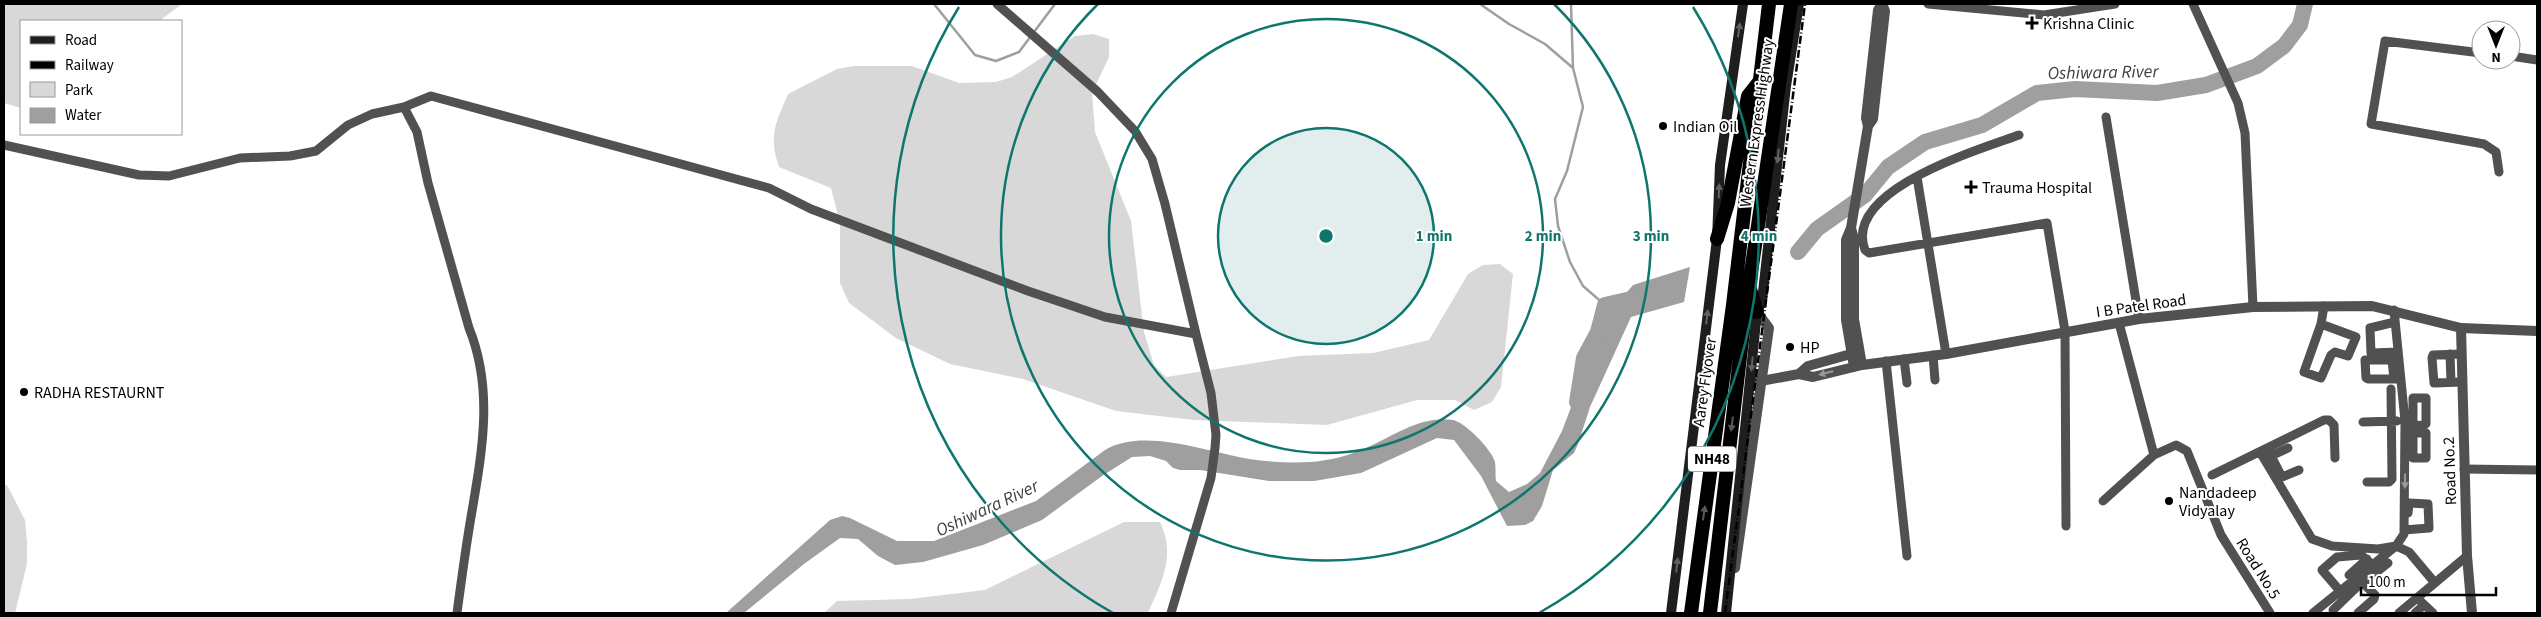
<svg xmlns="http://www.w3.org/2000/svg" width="2541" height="617" viewBox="0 0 2541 617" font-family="'Source Sans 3',sans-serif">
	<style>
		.green { fill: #d8d8d8 }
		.water { fill: #9f9f9f }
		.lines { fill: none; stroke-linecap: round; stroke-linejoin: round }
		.stream { stroke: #9f9f9f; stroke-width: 2.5 }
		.river { stroke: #9f9f9f; stroke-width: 16 }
		.minor { stroke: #515151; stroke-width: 9 }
		.tertiary { stroke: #515151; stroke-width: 10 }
		.secondary { stroke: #1e1e1e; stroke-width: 10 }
		.trunk { stroke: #000; stroke-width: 14 }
		.rail { stroke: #000; stroke-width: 2.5; stroke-dasharray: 8 2.5 1 2.5; stroke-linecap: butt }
		.oneway { fill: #626262 }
		.oneway2 { fill: #979797 }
		.oneway3 { fill: #595959 }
		.ring { fill: none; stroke: #0f766e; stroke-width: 2.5 }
		.poi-dot { fill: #000; stroke: #fff; stroke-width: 2 }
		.labels { text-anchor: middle; stroke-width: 4; stroke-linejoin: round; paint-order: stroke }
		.shield { fill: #fff; stroke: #4c4c4c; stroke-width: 1 }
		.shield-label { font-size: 15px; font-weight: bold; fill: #000 }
		.poi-label { font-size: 16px; fill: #000; stroke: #fff; text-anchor: start }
		.street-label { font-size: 16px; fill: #000; stroke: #fff }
		.water-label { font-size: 18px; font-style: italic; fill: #404040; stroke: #fff }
		.centre { fill: #0f766e; stroke: #fff; stroke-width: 2.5 }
		.ring-label { font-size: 15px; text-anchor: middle; font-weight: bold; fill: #0f766e; stroke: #fff; stroke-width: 4; stroke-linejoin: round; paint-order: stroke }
	</style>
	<rect width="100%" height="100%" fill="#fff"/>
	<path class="green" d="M4,4h178l-23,17h-138v87l-17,-5z
		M1093,34l16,5v18l-17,36 3,39 36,89 13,111 10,33 12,12 132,-21 75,-3 56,-13 39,-66 15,-9 17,-1 13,10 -12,113 -9,15 -18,8 -19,-10h-38l-90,25 -133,-5 -78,-9 -93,-32 -73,-15 -54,-26 -47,-35 -9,-20v-60l-9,-35 -52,-21c-11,-32 -3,-44 9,-73l49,-25 16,-3h59l47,17 37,-1 16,-5 63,-41z
		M4,485h3l18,35 2,22v22l-12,49h-11z
		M1124,522h36c16,34 2,59 -12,91h-324l13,-12 73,-2 75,-9z"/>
	<path class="water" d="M1690,267l-6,35 -53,15 -41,90 -12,37 -4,9 -21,17 -11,36 -9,15 -8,4 -18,1 -26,-50 -27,-36 -17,-2 -76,35 -47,8h-45l-69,-11h-20l-7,-2 -7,-7 -16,-5 -18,1 -30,19 -60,44 -59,25 -60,17 -28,3 -17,-9 -20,-17 -18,-1 -36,26 -60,49h-18l104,-93 12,-4 8,2 47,23h37l102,-40 69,-51c38,-23 103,2 144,9 19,3 41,4 61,3 18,-1 42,-7 58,-15 27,-12 54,-32 85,-27 12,2 39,30 42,42 1,6 0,13 1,19l13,11 18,-8 13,-11 22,-42 43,-113 28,-33z"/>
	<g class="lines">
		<path class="stream" d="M934,4l41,51 21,6 23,-9 36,-48
			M1480,4l29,20 36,20 28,24
			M1571,4l2,64 10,39 -16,64 -12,28 3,27 12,36 13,24 22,19"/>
		<path class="river" d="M1798,252l19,-23 48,-34 23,-28 37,-25 57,-17 55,-32 38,-4 82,4 49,-8 51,-19 27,-20 16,-21 5,-21
			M1577,402l7,-44 14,-26 7,-27 35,-8"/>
		<path class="minor" d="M997,4l101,88 37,39 17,28 13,45 31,130
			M1928,4l116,11 71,-11
			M2193,4l45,99 7,30 8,174
			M2481,53l-96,-12 -14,83 113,20 12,8 3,20
			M2511,56l26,4
			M404,107l13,25 11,51 41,145c26,64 12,129 1,195 -5,30 -9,60 -13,90
			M2106,117l33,202
			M2019,135c-41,15 -177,55 -154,115l4,3 178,-30 18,108 1,195
			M4,145l135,30 30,1 71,-18 50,-2 26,-5 32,-26 24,-11 32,-7 27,-11 338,92 42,21 217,82 77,26 91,17 15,59 5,42 -1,13 -4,30 -40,135
			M1917,177l29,177
			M2395,322l-25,6 1,25 27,-1
			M2321,324l35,13 -8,19 -13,-4 -4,3 -10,23 -17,-6 17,-48 3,-18
			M2450,354l1,28
			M2461,354l-28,1 -1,3 2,25 28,-1
			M1933,355l2,25
			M1904,359l3,24
			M1886,361l21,195
			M2394,379l-2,-19h-27l1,18 2,1h33
			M2363,422l34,-1
			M2405,425c6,0 15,2 21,-1v-26h-13v27
			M2413,433h13v25h-13z
			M2267,448l15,29 17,-7
			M2260,452l52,87 20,7 46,3 18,-3 13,6 26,31
			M2154,455l22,-10 11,6 34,84 49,78
			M2271,456l17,-8
			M2464,469l73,1
			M2212,475l112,-55h5l5,5 1,33
			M2367,482h22l3,-3 -1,-90
			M2103,501l51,-46 -35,-132
			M2404,530l25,-2 -1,-24 -19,-1 -1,10
			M2349,575l18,-16
			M2357,577l18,18 -1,4 -16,14
			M2368,579l20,-16
			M2340,591l-18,-21 15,-13 24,-2 18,15
			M2417,598l16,15
			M2333,610l29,-28
			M2313,613l83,-67 8,-12 1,-113 -11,-111
			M2399,613l68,-57
			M2415,613l9,-8"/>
		<path class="tertiary" d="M1868,126l-2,-8 12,-108 4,-6
			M1851,228l3,11v80l8,46
			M2461,328l6,228 5,57
			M1854,367l-8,-47v-80l5,-12 17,-102 5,-7 12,-108 -3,-7
			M1799,374l9,-8 50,-14
			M1750,383l49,-9 14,3 49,-12 84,-11 193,-35 114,-12 119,-1 89,22 76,3
			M1735,568l34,-240 -12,-16"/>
		<path class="secondary" d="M1671,613l46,-374 3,-74 23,-161
			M1726,613l31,-301 5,-11 24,-215 13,-82"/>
		<path class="trunk" d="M1717,239l11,-36 20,-107 11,-14
			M1750,289l7,23
			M1691,613l42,-308 36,-301
			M1710,613l36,-307 45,-302"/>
		<path class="rail" d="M1725,613l80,-609"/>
	</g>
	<defs><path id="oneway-solid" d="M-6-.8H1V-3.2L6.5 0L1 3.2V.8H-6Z" transform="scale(1.25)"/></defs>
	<g class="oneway">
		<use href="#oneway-solid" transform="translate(1739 30) rotate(-82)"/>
		<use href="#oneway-solid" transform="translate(1778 156) rotate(96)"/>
		<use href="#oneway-solid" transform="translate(1719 191) rotate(-87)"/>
		<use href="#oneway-solid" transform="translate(1707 317) rotate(-83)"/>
		<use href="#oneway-solid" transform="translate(1752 364) rotate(95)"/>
		<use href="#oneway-solid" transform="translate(1677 565) rotate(-83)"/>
	</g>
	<g class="oneway2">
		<use href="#oneway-solid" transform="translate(1826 373) rotate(166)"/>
		<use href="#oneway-solid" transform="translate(2405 481) rotate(90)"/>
	</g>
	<g class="oneway3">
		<use href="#oneway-solid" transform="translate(1732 424) rotate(97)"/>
		<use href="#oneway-solid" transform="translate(1704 513) rotate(-82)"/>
	</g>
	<circle cx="1326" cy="236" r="108" fill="#0f766e" fill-opacity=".12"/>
	<g class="ring">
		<circle cx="1326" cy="236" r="108"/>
		<circle cx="1326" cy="236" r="217"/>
		<path d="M1554 4A325 325 0 1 1 1098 4"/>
		<path d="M1113 613A433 433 0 0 1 959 7M1693 7A433 433 0 0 1 1539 613"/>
	</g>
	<g class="poi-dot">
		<path d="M2029.5 15.5h5v5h5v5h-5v5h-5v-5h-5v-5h5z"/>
		<circle cx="1663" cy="126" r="5"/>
		<path d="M1968.5 179.5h5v5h5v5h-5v5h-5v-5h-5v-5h5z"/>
		<circle cx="1790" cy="347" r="5"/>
		<circle cx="24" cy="392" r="5"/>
		<circle cx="2169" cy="501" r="5"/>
	</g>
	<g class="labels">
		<rect class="shield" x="1688" y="446.5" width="48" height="25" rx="4"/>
		<g class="shield-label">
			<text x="1712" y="464">NH48</text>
		</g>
		<g class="poi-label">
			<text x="2043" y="29">Krishna Clinic</text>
			<text x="1673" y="132">Indian Oil</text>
			<text x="1982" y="193">Trauma Hospital</text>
			<text x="1800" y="353">HP</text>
			<text x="34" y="398">RADHA RESTAURNT</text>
			<text x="2179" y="498">Nandadeep<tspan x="2179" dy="18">Vidyalay</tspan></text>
		</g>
		<g class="street-label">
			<text transform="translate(1756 123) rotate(-82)" y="6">Western Express Highway</text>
			<text transform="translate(2141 305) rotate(-8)" y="6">I B Patel Road</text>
			<text transform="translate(1704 382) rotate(-82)" y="6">Aarey Flyover</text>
			<text transform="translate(2449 471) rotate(-92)" y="6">Road No.2</text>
			<text transform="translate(2259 568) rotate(58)" y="6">Road No.5</text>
		</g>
		<g class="water-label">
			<text transform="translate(2103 72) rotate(-1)" y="6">Oshiwara River</text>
			<text transform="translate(987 508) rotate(-25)" y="6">Oshiwara River</text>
		</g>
	</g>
	<circle cx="1326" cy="236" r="8" class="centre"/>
	<g class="ring-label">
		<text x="1434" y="241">1 min</text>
		<text x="1543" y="241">2 min</text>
		<text x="1651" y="241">3 min</text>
		<text x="1759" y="241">4 min</text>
	</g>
	<rect width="2541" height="617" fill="none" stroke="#000000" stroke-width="10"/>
	<rect x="20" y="20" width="162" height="115" fill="#ffffff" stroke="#999999"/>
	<rect x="30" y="36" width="25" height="8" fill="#1e1e1e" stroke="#999999"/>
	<text x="65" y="45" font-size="15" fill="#000000">Road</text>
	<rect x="30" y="61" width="25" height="8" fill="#000000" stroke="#999999"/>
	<text x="65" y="70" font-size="15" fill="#000000">Railway</text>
	<rect x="30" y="82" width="25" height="15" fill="#d8d8d8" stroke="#999999"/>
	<text x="65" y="95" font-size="15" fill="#000000">Park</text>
	<rect x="30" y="108" width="25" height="15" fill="#9f9f9f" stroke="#999999"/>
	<text x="65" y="120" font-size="15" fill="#000000">Water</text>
	<g transform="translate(2496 45) rotate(180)"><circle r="24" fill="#ffffff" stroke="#999999"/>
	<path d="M0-4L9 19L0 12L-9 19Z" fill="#000000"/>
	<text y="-8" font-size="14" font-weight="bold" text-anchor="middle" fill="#000000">N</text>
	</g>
	<path d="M2361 587v8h135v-8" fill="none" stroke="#000000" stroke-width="2.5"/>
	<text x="2368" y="587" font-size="15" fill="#000000" stroke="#ffffff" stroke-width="4" paint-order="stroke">100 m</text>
</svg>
